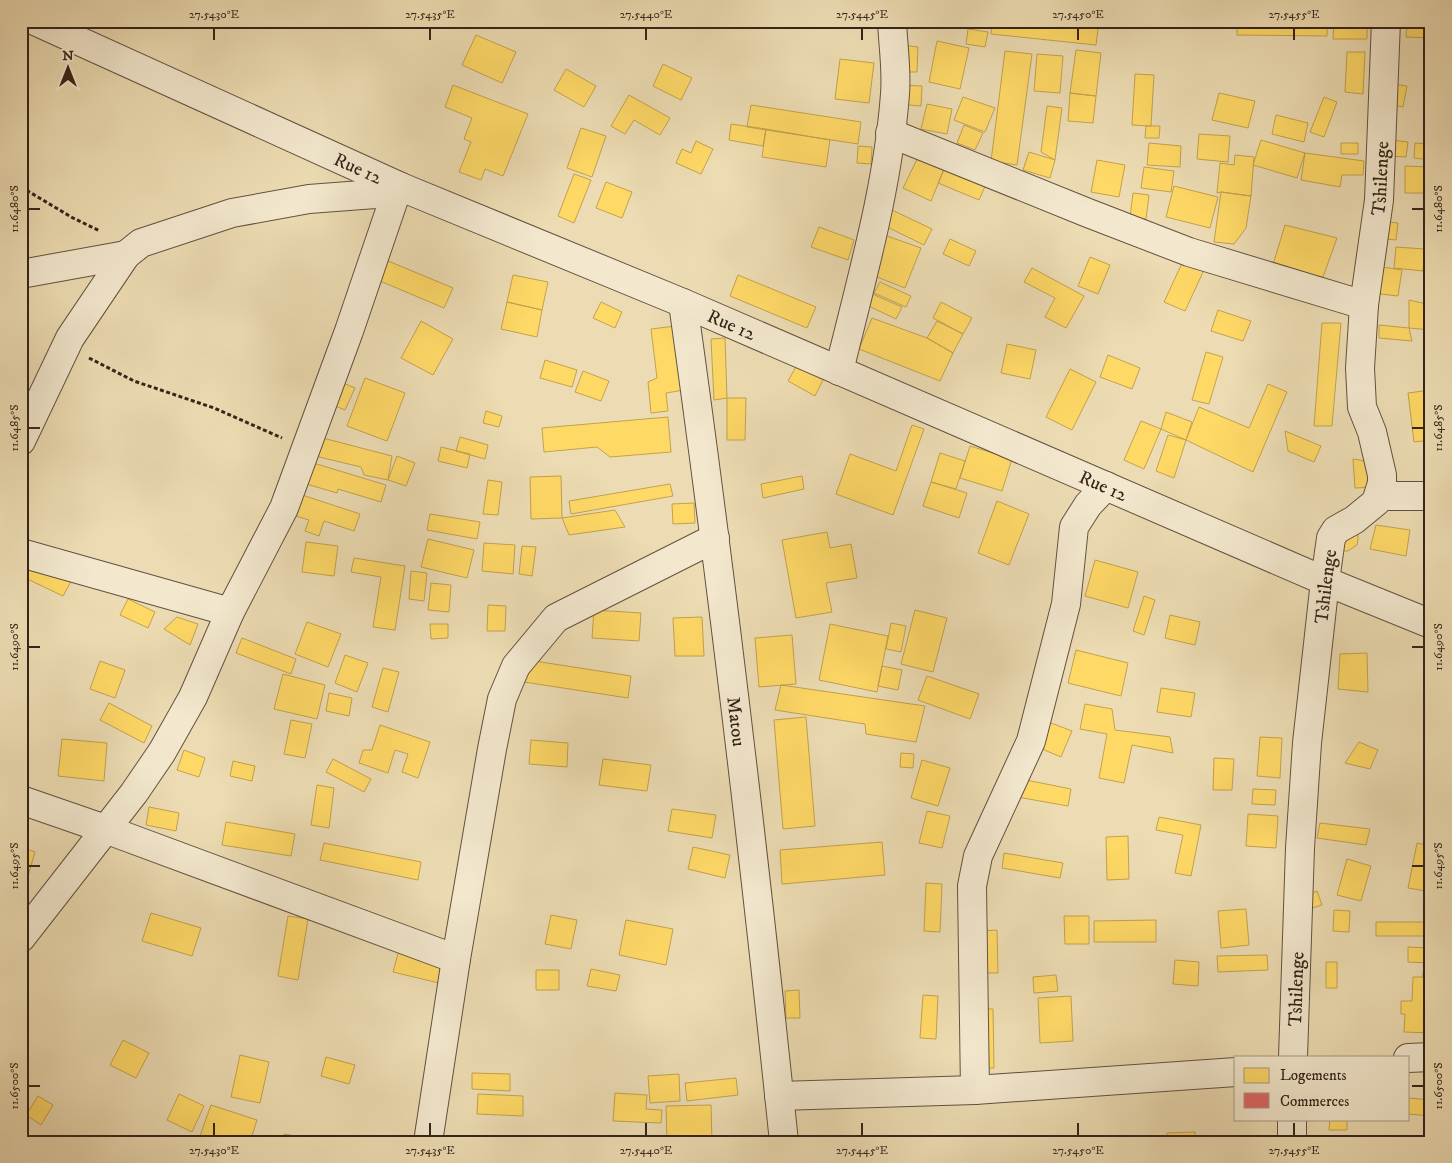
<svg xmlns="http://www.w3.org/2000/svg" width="1452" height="1163" viewBox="0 0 1452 1163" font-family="'IM FELL DW Pica',serif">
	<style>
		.homes { fill: #ffd966; stroke: #c2a24f }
		.shops { fill: #e06666; stroke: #ad524f }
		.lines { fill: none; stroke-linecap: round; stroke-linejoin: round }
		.minor-casing { stroke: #635140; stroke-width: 30 }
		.path { stroke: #352319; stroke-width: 3; stroke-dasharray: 4 2.5; stroke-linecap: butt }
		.minor { stroke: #f3e8ce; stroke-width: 28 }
		.ticks { fill: none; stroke: #352319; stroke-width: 2 }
		.labels { text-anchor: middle; stroke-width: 5; stroke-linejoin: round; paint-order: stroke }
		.street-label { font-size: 19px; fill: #352319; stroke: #f3e8ce }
		.neatline { fill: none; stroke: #352319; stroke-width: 2 }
		.ticks-label { font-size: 12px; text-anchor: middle; fill: #352319 }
	</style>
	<rect width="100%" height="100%" fill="#eddcb3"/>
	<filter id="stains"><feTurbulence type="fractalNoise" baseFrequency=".004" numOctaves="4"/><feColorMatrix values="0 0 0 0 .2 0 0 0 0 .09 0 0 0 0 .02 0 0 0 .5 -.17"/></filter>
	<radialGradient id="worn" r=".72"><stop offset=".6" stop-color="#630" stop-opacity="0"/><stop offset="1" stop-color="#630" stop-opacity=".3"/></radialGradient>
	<path class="homes" d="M992,21h107l-3,24 -105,-11z
		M1237,21h90v15l-90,-1z
		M1334,21h33v18h-34z
		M1407,21h24v17l-25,-1z
		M968,29l20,3 -3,15 -19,-3z
		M476,35l40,17 -14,31 -40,-18z
		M937,41l32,7 -9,41 -31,-7z
		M902,45l16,2 -1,25h-17z
		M1076,50l25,3 -5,43 -26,-3z
		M1005,51l27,3 -15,111 -26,-4z
		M1347,52h18l-2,42 -18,-2z
		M1037,54l26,2 -3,37 -26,-2z
		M840,59l34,4 -5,40 -34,-4z
		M663,64l29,14 -11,22 -28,-14z
		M566,69l30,17 -12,21 -30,-17z
		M1135,74l19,1 -3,51 -19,-1z
		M1393,84l14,2 -4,21 -13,-3z
		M453,85l75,29 -25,62 -18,-7 -4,11 -22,-8 12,-30 -7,-3 8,-21 -27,-11z
		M899,85l23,1 -1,20 -24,-2z
		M1070,93l26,3 -3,27 -25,-2z
		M1219,93l36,8 -7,27 -36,-8z
		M629,95l41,23 -10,17 -26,-15 -9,14 -14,-8z
		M963,97l32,11 -10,24 -31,-12z
		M1324,97l13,5 -13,35 -14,-5z
		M927,104l25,5 -5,25 -26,-5z
		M751,105l110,17 -3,22 -111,-17z
		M1047,106l15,2 -7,52 -14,-8z
		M1276,115l32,8 -4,19 -32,-8z
		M731,124l35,5 -3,17 -34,-6z
		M964,125l19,8 -8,17 -18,-7z
		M1146,126h14l-1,12h-14z
		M581,128l25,8 -14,41 -25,-9z
		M766,129l64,11 -4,27 -64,-10z
		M1199,134l31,2 -2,26 -31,-3z
		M1261,140l44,13 -8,25 -44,-13z
		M1392,140l16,2 -2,15 -16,-1z
		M696,141l17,8 -12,25 -25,-11 6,-14 9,4z
		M1149,143l32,3 -1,21 -33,-2z
		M1341,143h17v11h-17z
		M1415,143l16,1v16l-17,-2z
		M858,146l14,1 -1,17 -14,-1z
		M921,151l24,16 -14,34 -28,-13z
		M1029,152l26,8 -5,18 -27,-8z
		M1305,153l59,8 -1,14h-21l-2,12 -39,-7z
		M1235,155l19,2 -3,39 -30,-4 -4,1 3,-30 14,2z
		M1097,160l28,5 -6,32 -28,-5z
		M1405,166l26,1v26h-26z
		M945,167l41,17 -7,16 -41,-17z
		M1144,167l30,4 -3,21 -30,-4z
		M574,174l17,6 -17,43 -16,-7z
		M606,182l26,10 -10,26 -26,-10z
		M1174,186l44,11 -8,31 -44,-11z
		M1221,192l30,4 -5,32 -12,16 -20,-2z
		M1133,193l16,2 -3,24 -16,-2z
		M892,210l40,19 -8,16 -39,-19z
		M1380,221l18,2 -2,17 -19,-2z
		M1285,225l52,13 -14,39 -51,-9z
		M819,227l35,13 -6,20 -37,-13z
		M887,236l34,12 -16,40 -33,-13z
		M950,239l26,12 -7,15 -26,-12z
		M1396,247l29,2 -2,22 -29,-3z
		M1090,257l20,8 -12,29 -20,-8z
		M381,258l72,30 -9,20 -71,-30z
		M1183,261l21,9 -19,41 -21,-9z
		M1376,266l26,4 -4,26 -26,-3z
		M1032,268l52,28 -18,32 -21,-11 10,-19 -31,-16z
		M513,275l35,7 -6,28 -35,-8z
		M738,275l78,32 -9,21 -77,-32z
		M880,282l31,14 -5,11 -32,-14z
		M861,289l41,18 -6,12 -40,-19z
		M1409,300l22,5v25l-22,-2z
		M507,302l35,8 -5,27 -36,-8z
		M601,302l21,10 -7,16 -22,-10z
		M941,302l31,16 -9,16 -30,-16z
		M1218,310l33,11 -8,20 -32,-10z
		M872,318l55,20 26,15 -13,28 -81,-32z
		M421,321l32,18 -20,36 -32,-17z
		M937,321l26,13 -10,19 -26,-15z
		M1322,323h19l-9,103h-18z
		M1379,325l30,3 3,13 -33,-3z
		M676,326l8,64 -18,3 2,18 -17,2 -3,-31 9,-4 -6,-49z
		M725,338l2,60 -13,2 -3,-61z
		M1007,344l29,6 -6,29 -29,-6z
		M1206,352l17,5 -14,47 -17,-4z
		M1108,355l32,13 -8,21 -32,-12z
		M545,360l32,10 -5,17 -32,-9z
		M797,365l26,15 -8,16 -27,-15z
		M1070,369l26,13 -24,48 -26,-13z
		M583,371l26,10 -8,20 -26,-9z
		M365,378l40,15 -18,48 -40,-15z
		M338,381l17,7 -10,22 -17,-7z
		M1268,384l19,8 -34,80 -67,-32 13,-33 50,21z
		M1431,390v50l-17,2 -6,-49z
		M727,398h19l-1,42h-18z
		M486,411l16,5 -3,11 -16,-4z
		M1166,412l26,10 -6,18 -25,-11z
		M668,417l3,35 -61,5 -13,-10 -53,5 -2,-24z
		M1141,421l20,8 -17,40 -20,-9z
		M912,425l12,4 -31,86 -57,-21 14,-40 46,17z
		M1285,431l36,15 -7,16 -26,-11z
		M1168,435l18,5 -12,38 -18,-7z
		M319,437l73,19 -4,24 -24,-5 -3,-8 -46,-11z
		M460,437l28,8 -3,14 -29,-8z
		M970,446l42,13 -10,32 -42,-13z
		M441,447l29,7 -3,14 -29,-7z
		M940,453l25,8 -9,28 -25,-7z
		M397,456l18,7 -9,23 -18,-6z
		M1353,459l18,3 3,25 -19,1z
		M310,462l76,23 -5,17 -43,-13 -1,4 -34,-10z
		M561,476l1,42 -31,1 -1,-42z
		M802,476l2,13 -41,9 -2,-14z
		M488,480l14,2 -4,33 -15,-1z
		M931,482l36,11 -8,25 -36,-12z
		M670,484l3,12 -102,18 -2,-13z
		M296,493l64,21 -6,17 -30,-10 -5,15 -14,-5 4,-11 -20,-6z
		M997,501l32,13 -20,51 -31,-12z
		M694,503l1,20 -22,1 -1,-20z
		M615,510l10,17 -56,8 -7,-17z
		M430,514l50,8 -3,17 -50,-9z
		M1351,523l7,8v9l-1,5 -9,6h-10z
		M1376,525l34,5 -4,26 -36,-7z
		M827,532l3,16 21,-4 6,34 -31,5 6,29 -36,6 -14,-78z
		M428,539l46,11 -7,28 -46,-11z
		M306,542l32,4 -4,30 -32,-4z
		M484,543l31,2 -2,29 -31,-3z
		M522,546l14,1 -4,29 -13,-2z
		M354,558l51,8 -10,64 -22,-3 8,-50 -30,-5z
		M27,559l46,19 -10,18 -42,-20v-5z
		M1095,560l43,12 -10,36 -43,-12z
		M411,571l16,2 -3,28 -15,-2z
		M431,583l20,2 -2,27 -21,-2z
		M1144,596l11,4 -11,35 -11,-4z
		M128,599l27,13 -7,16 -28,-13z
		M488,605l18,1 -1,25h-18z
		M594,610l47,3 -2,28 -47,-3z
		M915,610l32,8 -14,54 -32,-8z
		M1170,615l30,7 -5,23 -30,-7z
		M177,617l21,7 -8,21 -26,-16z
		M702,617l2,39h-29l-2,-38z
		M307,622l34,12 -13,33 -33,-13z
		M891,623l15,3 -5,26 -15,-3z
		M430,624h18v14l-17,1z
		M830,624l58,12 -11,56 -58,-12z
		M792,635l4,49 -37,3 -4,-49z
		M242,638l54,21 -5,15 -55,-21z
		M1076,650l52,13 -7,33 -53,-13z
		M1367,653l1,39 -30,-3 2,-35z
		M345,655l23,8 -11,29 -22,-9z
		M528,660l103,16 -3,22 -104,-16z
		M100,661l25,9 -10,28 -25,-9z
		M882,666l20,4 -4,20 -20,-4z
		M383,668l16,4 -11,40 -16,-5z
		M283,674l42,11 -8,34 -43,-10z
		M927,676l52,18 -9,25 -52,-19z
		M781,685l144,21 -9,36 -50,-8 -1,-10 -90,-14z
		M1161,688l34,5 -4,24 -34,-5z
		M329,693l23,5 -3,18 -23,-5z
		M21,699l8,3 -8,16z
		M109,703l43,23 -8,17 -44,-23z
		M1085,704l27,5 3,21 55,7 3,16 -41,-8 -8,38 -25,-5 8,-44 -27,-5z
		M806,717l9,109 -32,3 -9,-109z
		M291,720l21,4 -7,34 -21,-4z
		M1046,721l26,10 -11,26 -26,-11z
		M380,725l50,17 -12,36 -16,-6 6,-18 -13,-4 -7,23 -29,-10 4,-13h9z
		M1260,737l22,1 -2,40 -23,-2z
		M62,739l45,4 -3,38 -46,-5z
		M531,740l37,3 -1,24 -38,-3z
		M1359,742l19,8 -8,19 -25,-6z
		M184,750l21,8 -6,19 -22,-7z
		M901,753l13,1 -1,14 -13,-1z
		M1214,758l20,1 -2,31h-19z
		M333,759l38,20 -7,13 -38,-20z
		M603,759l48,6 -4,26 -48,-6z
		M922,760l28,8 -12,38 -27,-8z
		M233,761l22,5 -3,15 -22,-5z
		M1016,778l55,11 -3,17 -56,-10z
		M317,785l17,3 -5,40 -18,-3z
		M1253,789l23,1 -1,15 -23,-1z
		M149,807l30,6 -3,18 -30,-6z
		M672,809l44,6 -4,23 -44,-7z
		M927,811l23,5 -8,32 -23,-5z
		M1248,814l30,2 -2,32 -30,-2z
		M1159,817l42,8 -10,51 -16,-3 8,-38 -27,-5z
		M226,822l69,12 -4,22 -69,-11z
		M1320,823l50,6 -4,16 -49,-7z
		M1128,836l1,43 -22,1 -1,-43z
		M882,842l3,33 -103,9 -2,-34z
		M324,843l97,19 -3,18 -98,-20z
		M1417,843l14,3v46l-23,-4z
		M21,847l14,5 -13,45h-1z
		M693,847l37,8 -5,23 -37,-9z
		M1004,853l59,10 -3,15 -58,-10z
		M1347,859l24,7 -10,35 -24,-6z
		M926,883l16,1 -2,48 -16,-1z
		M1317,891l5,14 -10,3 -5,-13z
		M1246,909l3,36 -28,3 -3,-37z
		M1334,910l16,1 -1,21 -16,-1z
		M151,913l50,15 -9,28 -50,-15z
		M551,915l26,5 -6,29 -26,-5z
		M288,916l20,3 -10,61 -20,-4z
		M1064,916h25v28h-24z
		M626,920l47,9 -7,36 -47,-10z
		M1156,920v22h-62v-21z
		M1376,922h55v14h-55z
		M997,930l1,43h-18v-42z
		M1408,947l23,1v15l-23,-1z
		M399,950l46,12 -6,21 -46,-11z
		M1267,955l1,15 -50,2 -1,-16z
		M1175,960l24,2 -1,24 -25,-2z
		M1326,962h11v26h-11z
		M591,969l29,6 -4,16 -29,-5z
		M536,970h23v20h-23z
		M1423,972h8v61l-27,-1 1,-18h-4v-13h11l1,-24h10z
		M1056,975l2,16 -24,2 -1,-16z
		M799,990l1,28h-14l-1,-27z
		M923,995l15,1 -2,43 -16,-1z
		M1071,996l2,45 -33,2 -2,-45z
		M975,1009h18l1,59h-18z
		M123,1040l26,13 -13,25 -26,-13z
		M240,1055l29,7 -9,41 -29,-6z
		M326,1057l29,8 -6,19 -28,-8z
		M472,1073l38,1v17l-38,-2z
		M679,1074l1,27 -30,2 -2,-27z
		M736,1078l2,17 -51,6 -2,-18z
		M615,1093l32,2 -1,14 16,1 -1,13 -48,-2z
		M179,1094l25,12 -12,26 -25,-12z
		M478,1094l45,2v20l-46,-2z
		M38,1096l15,9 -12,20 -15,-10z
		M1408,1098l23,2v16l-23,-2z
		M211,1105l46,15 -7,22h-31l-19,-6z
		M711,1105l1,37h-45l-1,-36z
		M1330,1119h17v11h-18z
		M1195,1132v10h-28v-9z
		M284,1134l21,4 -1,4h-21z"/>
	<path class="shops" d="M903,21h34v3h-34z"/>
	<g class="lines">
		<defs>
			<g id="minor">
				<path id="s1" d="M35,21l366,166 282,116 642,278 106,43"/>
				<path d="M890,133l198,80 101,39 175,53"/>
				<path d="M21,274l105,-19"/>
				<path id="s2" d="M683,303c39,279 72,559 101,839"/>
				<path d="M839,371c22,-91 49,-183 56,-277 2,-24 -2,-49 -3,-73"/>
				<path d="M21,441l49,-103 56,-83 15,-12 91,-30 77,-14 66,-5 20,2"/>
				<path d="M1379,496h52"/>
				<path d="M21,553l209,59"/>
				<path d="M21,800l84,29 351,130"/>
				<path d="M21,938l113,-145 28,-41 31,-55 37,-85 54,-104 65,-177 46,-135 6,-9"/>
				<path id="s3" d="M1293,1057l7,-209 7,-105 18,-162 6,-43 5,-8 18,-10 22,-18 6,-19v-8l-10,-43 -10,-25 -2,-39 4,-63 15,-105 7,-179"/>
				<path d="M1408,1058l23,-1"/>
				<path d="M975,1090l-3,-204 6,-30 53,-115 35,-137 8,-77 14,-22 18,-19"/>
				<path d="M779,1096l196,-6 261,-18"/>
				<path d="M428,1142l28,-183 36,-210 10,-50 14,-33 40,-48 159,-80"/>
				<path d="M1292,1142v-23"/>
			</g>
		</defs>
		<use href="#minor" class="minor-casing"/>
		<path class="path" d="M21,187l52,31 27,13
			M89,358l45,23 80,27 68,30"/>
		<use href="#minor" class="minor"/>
	</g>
	<path class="ticks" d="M214,28v12M430,28v12M646,28v12M862,28v12M1078,28v12M1294,28v12M28,209h12M1412,209h12M28,428h12M1412,428h12M28,647h12M1412,647h12M28,866h12M1412,866h12M28,1086h12M1412,1086h12M214,1123v13M430,1123v13M646,1123v13M862,1123v13M1078,1123v13M1294,1123v13"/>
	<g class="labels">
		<g class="street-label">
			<text dy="7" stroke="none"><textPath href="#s1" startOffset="355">Rue 12</textPath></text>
			<text dy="7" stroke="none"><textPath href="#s3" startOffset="908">Tshilenge</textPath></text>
			<text dy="7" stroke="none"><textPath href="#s1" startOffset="760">Rue 12</textPath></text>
			<text dy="7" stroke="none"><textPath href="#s1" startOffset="1165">Rue 12</textPath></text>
			<text dy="7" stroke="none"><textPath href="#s3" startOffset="472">Tshilenge</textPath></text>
			<text dy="7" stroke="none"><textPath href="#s2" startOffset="422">Matou</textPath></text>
			<text dy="7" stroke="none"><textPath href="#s3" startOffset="68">Tshilenge</textPath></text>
		</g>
	</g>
	<rect width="1452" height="1163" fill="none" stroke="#eddcb3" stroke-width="55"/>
	<rect x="1234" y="1056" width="175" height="65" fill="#f3e8ce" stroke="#a79986"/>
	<rect x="1244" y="1068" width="25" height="15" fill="#ffd966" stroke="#a79986"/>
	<text x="1280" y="1080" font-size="15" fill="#352319">Logements</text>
	<rect x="1244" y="1093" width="25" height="15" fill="#e06666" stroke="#a79986"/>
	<text x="1280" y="1106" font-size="15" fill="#352319">Commerces</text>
	<g transform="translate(68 68)" stroke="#f3e8ce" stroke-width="4" paint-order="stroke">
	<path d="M0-4L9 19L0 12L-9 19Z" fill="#352319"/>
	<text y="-8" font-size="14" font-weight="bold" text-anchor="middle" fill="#352319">N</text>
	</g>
	<rect x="28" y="28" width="1396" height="1108" class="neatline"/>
	<g class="ticks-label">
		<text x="214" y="18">27.5430°E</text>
		<text x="430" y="18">27.5435°E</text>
		<text x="646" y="18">27.5440°E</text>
		<text x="862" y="18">27.5445°E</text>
		<text x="1078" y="18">27.5450°E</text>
		<text x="1294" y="18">27.5455°E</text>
		<text transform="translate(14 209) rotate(-90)" y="4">11.6480°S</text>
		<text transform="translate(1438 209) rotate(-90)" y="4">11.6480°S</text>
		<text transform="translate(14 428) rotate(-90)" y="4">11.6485°S</text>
		<text transform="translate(1438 428) rotate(-90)" y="4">11.6485°S</text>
		<text transform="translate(14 647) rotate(-90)" y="4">11.6490°S</text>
		<text transform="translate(1438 647) rotate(-90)" y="4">11.6490°S</text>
		<text transform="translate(14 866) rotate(-90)" y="4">11.6495°S</text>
		<text transform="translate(1438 866) rotate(-90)" y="4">11.6495°S</text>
		<text transform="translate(14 1086) rotate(-90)" y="4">11.6500°S</text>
		<text transform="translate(1438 1086) rotate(-90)" y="4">11.6500°S</text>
		<text x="214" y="1154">27.5430°E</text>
		<text x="430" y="1154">27.5435°E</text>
		<text x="646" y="1154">27.5440°E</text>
		<text x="862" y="1154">27.5445°E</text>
		<text x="1078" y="1154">27.5450°E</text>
		<text x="1294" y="1154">27.5455°E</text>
	</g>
	<rect width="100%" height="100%" filter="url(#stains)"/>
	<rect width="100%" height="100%" fill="url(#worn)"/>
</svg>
